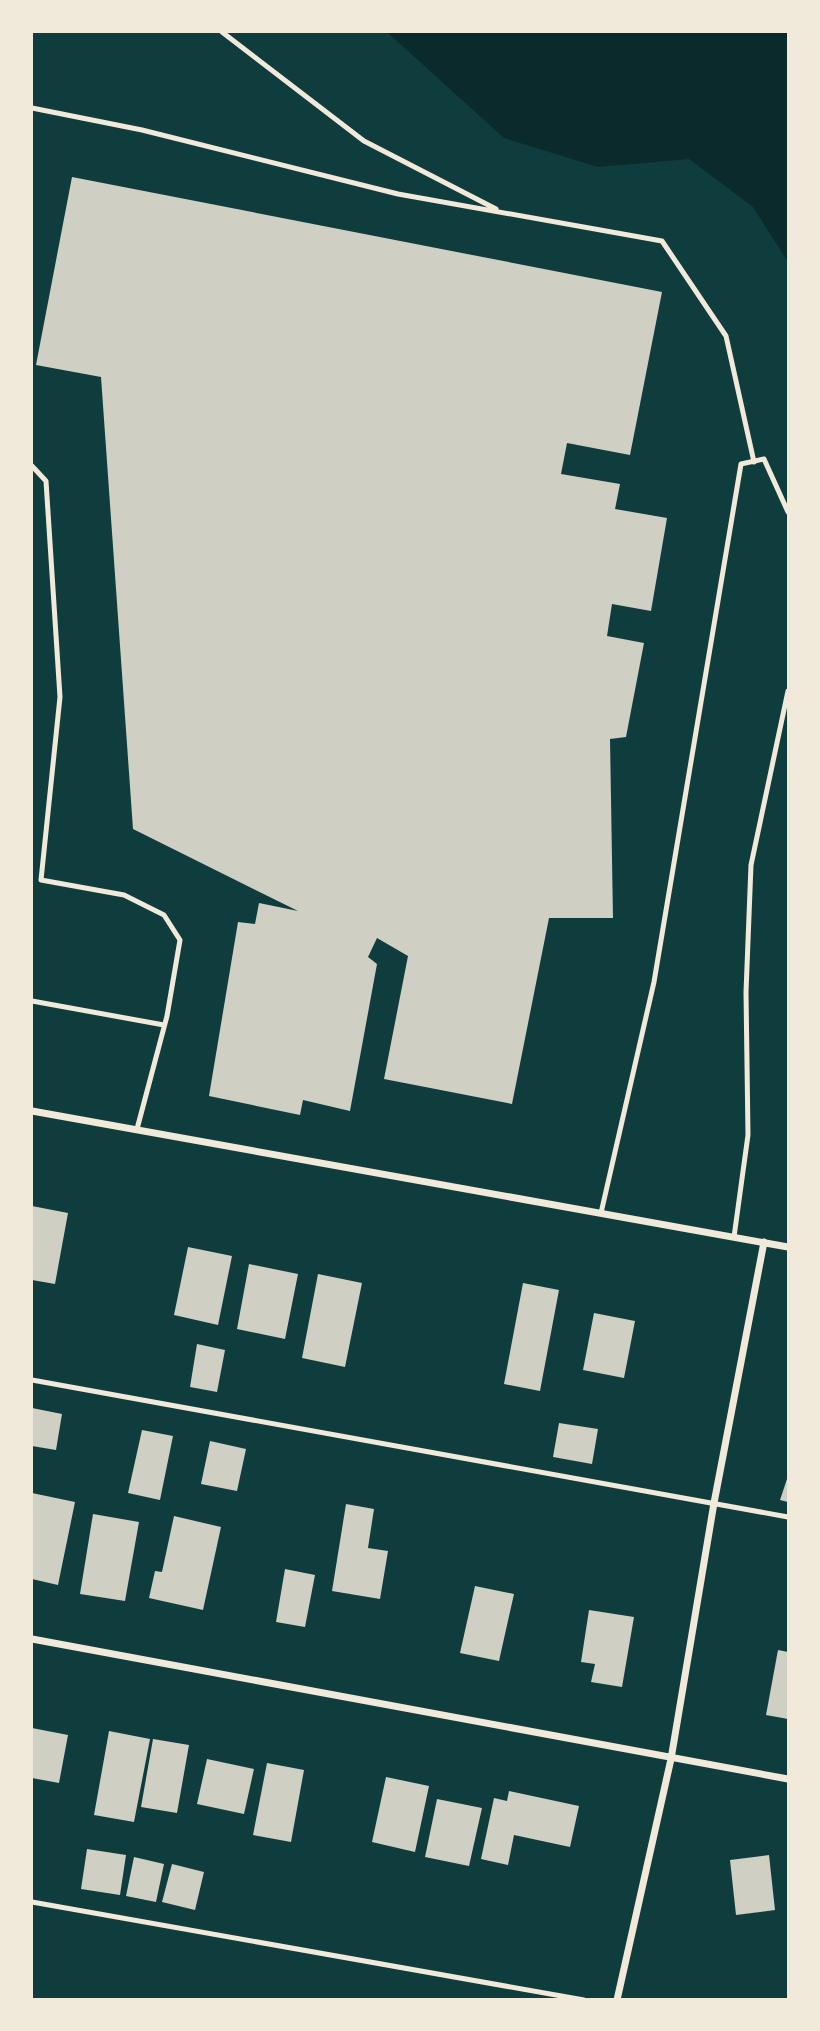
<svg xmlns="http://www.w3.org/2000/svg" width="820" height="2031" viewBox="0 0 820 2031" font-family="Manrope,sans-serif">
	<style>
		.water { fill: #0a2a2b }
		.building { fill: #cfcfc3 }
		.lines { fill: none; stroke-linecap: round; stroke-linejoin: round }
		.service { stroke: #f1e9da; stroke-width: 5 }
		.minor { stroke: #f1e9da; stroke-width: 7 }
	</style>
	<rect width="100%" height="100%" fill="#0f3d3e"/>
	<path class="water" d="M387,32h401v230l-35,-55 -64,-48 -91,8 -94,-29z"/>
	<path class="building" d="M72,177l590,115 -32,163 -63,-12 -6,31 59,10 -5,25 52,9 -16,93 -39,-7 -5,32 37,7 -18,94 -16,2 3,179h-64l-37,186 -128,-25 24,-123 -31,-18 -9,19 9,7 -27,147 -47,-11 -3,15 -91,-19 29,-174 17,2 4,-21 39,8 -165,-82 -32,-452 -65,-12z
		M32,1206l36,7 -13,71 -23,-4z
		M188,1247l44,9 -14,69 -44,-10z
		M249,1264l49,10 -13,65 -48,-10z
		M318,1274l44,9 -17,84 -43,-9z
		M523,1283l36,7 -19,101 -36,-7z
		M594,1313l41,8 -11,57 -41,-8z
		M197,1344l28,6 -8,42 -27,-5z
		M32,1408l30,6 -6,36 -24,-4z
		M559,1423l39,6 -6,35 -39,-7z
		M142,1430l31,6 -13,64 -32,-7z
		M210,1441l36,8 -9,42 -36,-7z
		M788,1476v26l-8,-2z
		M32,1493l43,9 -17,83 -26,-6z
		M346,1504l28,5 -6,39 20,3 -8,48 -48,-8z
		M93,1514l46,8 -14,79 -45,-7z
		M174,1516l47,11 -18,83 -54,-12 6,-27 7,1z
		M285,1569l30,6 -10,52 -29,-5z
		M475,1586l39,8 -15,67 -39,-8z
		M589,1610l45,7 -12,70 -31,-5 4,-18 -14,-2z
		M778,1650l10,2v67l-22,-4z
		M32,1728l36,7 -9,48 -27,-5z
		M109,1731l41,8 -16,83 -40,-7z
		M153,1739l36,6 -12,68 -36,-6z
		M207,1759l47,10 -10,45 -47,-10z
		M267,1763l37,7 -13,72 -38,-7z
		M386,1777l43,9 -14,66 -43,-10z
		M509,1791l70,15 -9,41 -56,-12 -6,30 -27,-6 13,-61 13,3z
		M437,1799l45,9 -13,58 -44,-9z
		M87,1849l39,6 -6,40 -39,-6z
		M769,1855l6,55 -39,5 -6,-55z
		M134,1857l30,7 -8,38 -30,-6z
		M172,1864l32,8 -9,38 -33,-8z"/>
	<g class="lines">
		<path class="service" d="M222,32l142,109 132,68
			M32,108l110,22 256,64 264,47 64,95 28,126
			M32,466l14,15 14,216 -19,183 83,15 40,20 16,25 -13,76 -30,113
			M32,1001l132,24
			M601,1213l53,-231 87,-518 23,-5 24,53
			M734,1237l14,-102 -2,-143 5,-127 37,-174
			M32,1380l756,137
			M32,1902l552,98"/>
		<path class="minor" d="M32,1111l756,136
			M32,1639l756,140
			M617,2000l54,-241 43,-256 50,-261"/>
	</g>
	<rect width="820" height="2031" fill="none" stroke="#f1e9da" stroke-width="66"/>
</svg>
